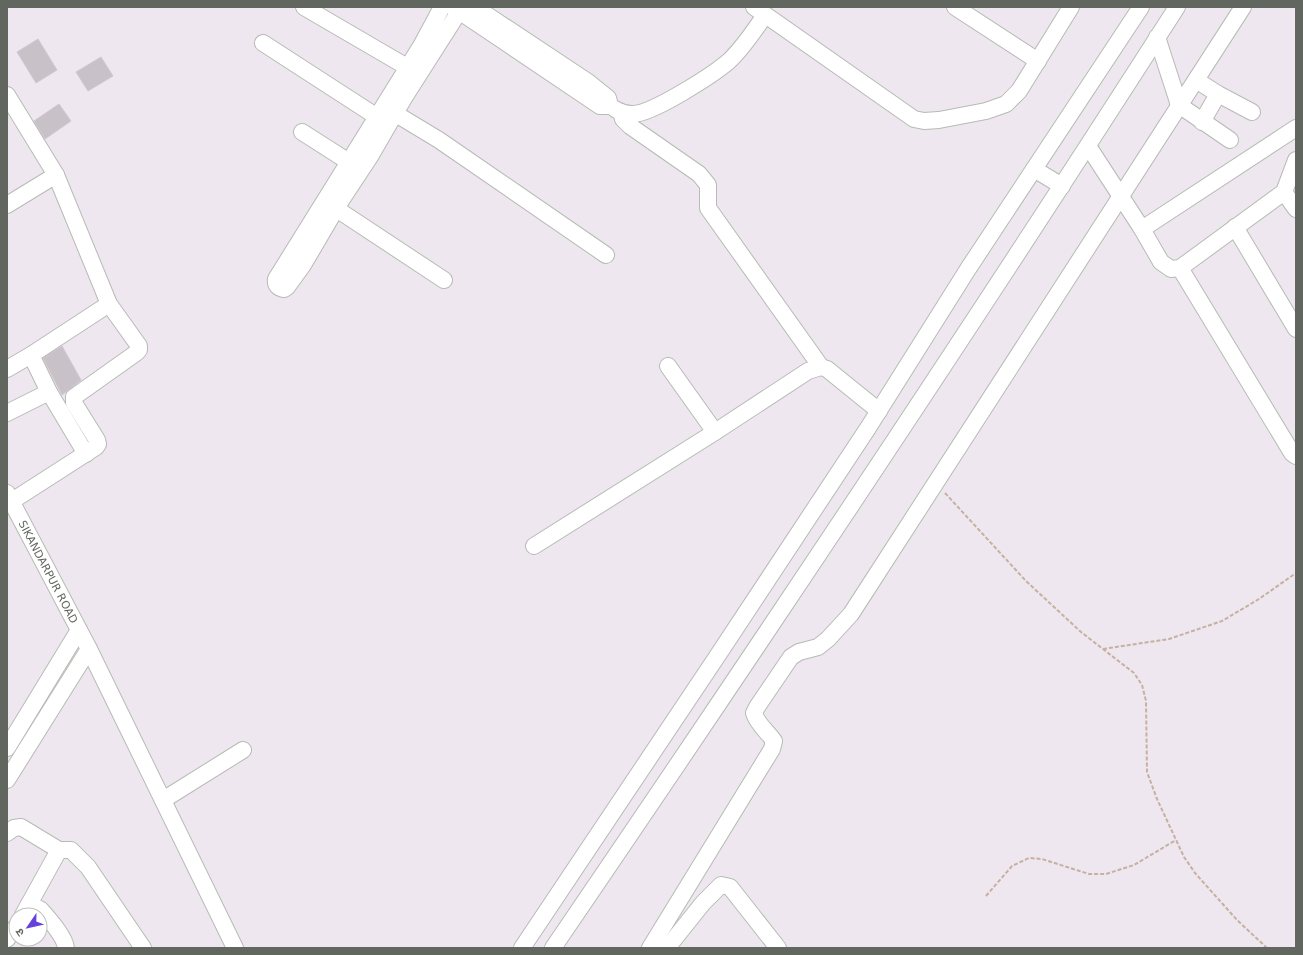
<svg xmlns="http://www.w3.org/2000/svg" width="1303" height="955" viewBox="0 0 1303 955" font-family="'DejaVu Sans','Noto Sans Devanagari',sans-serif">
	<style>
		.building { fill: #c8c2c8; stroke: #d2c6d4 }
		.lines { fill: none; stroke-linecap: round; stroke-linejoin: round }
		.minor-casing { stroke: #b6bbb4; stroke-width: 18 }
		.path { stroke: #c5b1a0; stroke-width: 2; stroke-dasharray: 4 2; stroke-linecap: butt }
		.minor { stroke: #fff; stroke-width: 16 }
		.labels { text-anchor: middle; stroke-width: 3.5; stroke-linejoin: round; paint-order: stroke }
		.street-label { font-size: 11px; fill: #61665f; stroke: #fff }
	</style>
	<rect width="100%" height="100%" fill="#efe7ef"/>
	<path class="building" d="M38,39l19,31 -21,13 -19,-31z
		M101,57l12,19 -25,15 -12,-19z
		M59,104l12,17 -26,18 -11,-18z
		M62,346l19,34 -19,15 -19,-37z"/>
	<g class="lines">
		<defs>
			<g id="minor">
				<path d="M304,7l103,60"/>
				<path d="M442,7l-21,39 -145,233c-1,6 2,9 8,10l3,-2 16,-22 37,-63 31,-47 33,-57 58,-91"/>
				<path d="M453,7l147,99h10l-2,-8 -20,-16 -113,-75"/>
				<path d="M754,7l160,112 10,2 15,-1 47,-9 20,-7 13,-13 52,-84"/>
				<path d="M955,7l83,54"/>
				<path d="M1157,37l22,68 51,35"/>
				<path d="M263,43l122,79"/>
				<path d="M1196,80l22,14 34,18"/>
				<path d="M7,95l49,80 53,129 30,42v4l-3,3 -62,44v6l23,37 1,4 -2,3 -84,54"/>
				<path d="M386,108l53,32 167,115"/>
				<path d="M615,109c5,3 11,5 17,5 19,1 82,-40 97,-53 14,-13 25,-30 36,-46"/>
				<path d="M621,112l2,7 7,7 69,48 9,11v23l113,159"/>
				<path d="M1202,122l16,-28"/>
				<path d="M302,132l47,30"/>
				<path d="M1088,146l54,83 19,33 10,7 9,-1 104,-76 12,-32"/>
				<path d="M1034,169l28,17"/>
				<path d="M1284,192l12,17"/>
				<path d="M329,204l115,76"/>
				<path d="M7,205l49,-30"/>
				<path d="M1235,227l61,102"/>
				<path d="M1142,229l154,-101"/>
				<path d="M1180,268l112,185 4,3"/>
				<path d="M31,355l18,37 37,62"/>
				<path d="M668,366l47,66"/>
				<path d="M7,369l24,-14 78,-51"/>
				<path d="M7,413l42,-21"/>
				<path id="s1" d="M7,493l82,156 146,299"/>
				<path d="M534,546l181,-114 93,-61 13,-4 6,2 52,42"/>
				<path d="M7,748l72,-118"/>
				<path d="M7,780l82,-131"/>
				<path d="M163,800l80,-50"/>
				<path d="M7,833l7,-5 7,-1 38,23"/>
				<path d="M29,904c4,2 9,4 12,6 8,9 24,27 25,38"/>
				<path d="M23,915l36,-65h12l17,17 55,81"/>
				<path d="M7,939l9,-12"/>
				<path d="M522,948l196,-293 150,-227 100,-159 173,-262"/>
				<path d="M553,948c212,-311 421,-624 624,-941"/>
				<path d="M650,948l122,-199 2,-8c-7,-10 -17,-17 -20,-28l3,-6 34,-50 8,-5 19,-5 10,-8 23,-25 392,-607"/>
				<path d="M667,948l36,-45 18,-18 9,2 48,61"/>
			</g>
		</defs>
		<use href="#minor" class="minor-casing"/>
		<path class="path" d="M945,493l81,88 55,51 53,41 8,12 4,16 1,71 10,27 27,58 11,16 42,47 30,28
			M1103,649l66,-10 53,-18 37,-22 37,-26
			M986,896l26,-30 17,-8 13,1 47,15h17l28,-9 42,-25"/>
		<use href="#minor" class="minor"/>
	</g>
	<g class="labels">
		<g class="street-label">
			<text dy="4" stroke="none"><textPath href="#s1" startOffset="89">SIKANDARPUR ROAD</textPath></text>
		</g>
	</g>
	<rect width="1303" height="955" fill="none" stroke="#61665f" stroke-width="16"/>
	<g transform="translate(28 927) rotate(236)"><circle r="19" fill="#ffffff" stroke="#c0c2bf"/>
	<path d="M0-3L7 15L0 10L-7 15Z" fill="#6741dc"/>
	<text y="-6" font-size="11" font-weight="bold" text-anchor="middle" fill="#61665f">उ</text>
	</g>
</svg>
